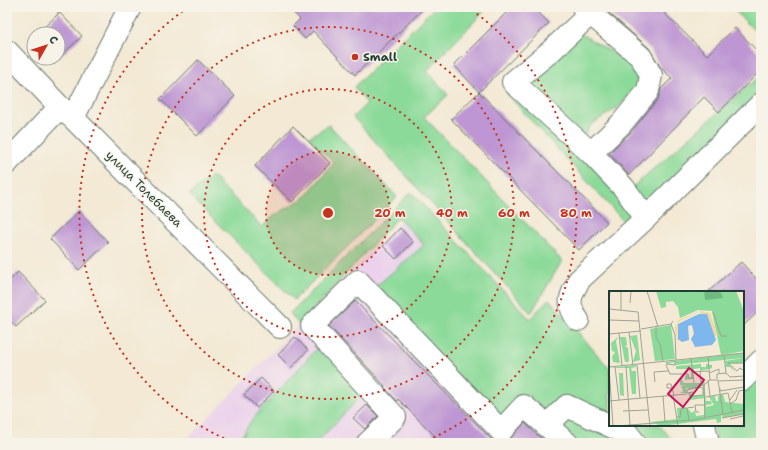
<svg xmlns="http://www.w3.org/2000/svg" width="768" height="450" viewBox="0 0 768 450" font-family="'Shantell Sans',sans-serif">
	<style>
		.built { fill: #ebd1eb }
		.green { fill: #8bda99; stroke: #558c66 }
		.building { fill: #bd96d3 }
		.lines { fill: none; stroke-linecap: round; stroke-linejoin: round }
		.minor-casing { stroke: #69796c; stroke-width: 24 }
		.minor { stroke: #fff; stroke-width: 22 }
		.ring { fill: none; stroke: #c8321e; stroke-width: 2; stroke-dasharray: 2 4 }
		.poi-dot { fill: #c8321e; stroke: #f7f3e8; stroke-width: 1.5 }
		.labels { text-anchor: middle; stroke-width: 3; stroke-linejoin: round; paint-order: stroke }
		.poi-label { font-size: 12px; font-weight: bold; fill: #1f3d34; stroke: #f7f3e8; text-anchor: start }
		.street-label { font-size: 12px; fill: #1f3d34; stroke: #f7f3e8 }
		.inset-road { fill: none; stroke: #9ea494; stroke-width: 1 }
		.view { fill: #c2185b; fill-opacity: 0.15; stroke: #c2185b; stroke-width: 2 }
		.inset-edge { fill: none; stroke: #1f3d34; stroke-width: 2 }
		.centre { fill: #c8321e; stroke: #f7f3e8; stroke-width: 2 }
		.ring-label { font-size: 12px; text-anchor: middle; font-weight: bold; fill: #c8321e; stroke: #f7f3e8; stroke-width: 3; stroke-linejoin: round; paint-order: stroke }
	</style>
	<rect width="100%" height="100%" fill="#f7f3e8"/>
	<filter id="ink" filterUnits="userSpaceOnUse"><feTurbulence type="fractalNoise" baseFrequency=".025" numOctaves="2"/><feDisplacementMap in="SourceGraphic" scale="8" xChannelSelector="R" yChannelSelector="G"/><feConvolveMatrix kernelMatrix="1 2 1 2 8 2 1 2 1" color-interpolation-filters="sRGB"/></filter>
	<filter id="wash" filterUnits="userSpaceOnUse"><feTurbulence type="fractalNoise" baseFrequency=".012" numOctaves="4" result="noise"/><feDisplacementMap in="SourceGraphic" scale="16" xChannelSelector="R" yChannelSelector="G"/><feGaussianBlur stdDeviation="0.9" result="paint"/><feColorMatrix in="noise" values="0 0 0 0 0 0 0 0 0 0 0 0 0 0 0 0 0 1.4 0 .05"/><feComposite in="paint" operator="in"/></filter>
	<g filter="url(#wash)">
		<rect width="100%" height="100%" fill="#f3e9d4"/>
		<path class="built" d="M416,206l194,219 44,18h-471z"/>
		<path class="green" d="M435,7h53l-61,64 21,24 -24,22 138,144 -31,52 -178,-196 14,-14 -13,-16z
			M731,7h30v30z
			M574,30l77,45 -34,33 -25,16 -17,25 49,39 6,40 -124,-135 43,-46z
			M761,75v21l-112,115 -22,-19z
			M329,125l68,72 -103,103 -105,-105 23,-19 50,51 12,-11 30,-18 30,-35 -25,-26z
			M411,192l119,127 19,-20 61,70v51l-62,-2 -22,-24 -25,27 -127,-133 50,-43 -26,-28 -99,108 -9,-12z
			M321,344l45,47 -50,52h-78l13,-22z
			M761,365v78h-43l-8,-18h33v-42z
			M568,412l58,31h-51l-19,-21z
			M619,425h40l16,18h-31z"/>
		<g id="blocks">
			<path class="building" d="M287,7h138l-70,68 -42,-44 -8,8 -12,-13 7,-7z
				M512,7h21l16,16 -70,69 -25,-27z
				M602,7h56l49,48 28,-27 26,27v15l-42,42 -15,-15 -75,78 -20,-22 22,-21 27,-33 3,-10 11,-11 -11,-10 -12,-20z
				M58,11l24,25 -24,23v-25h-21l21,-20z
				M198,60l37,36 -38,40 -37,-37z
				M479,92l128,130 -28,28 -128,-131z
				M293,126l37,37 -38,39 -37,-36z
				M79,211l29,31 -29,28 -29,-31z
				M400,228l13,14 -17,17 -13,-13z
				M741,262l20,22v25l-18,17v-34h-35z
				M18,272l27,28 -29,27 -9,-9v-35z
				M355,301l137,139 4,3h-54l-44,-44 -1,2 -13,-14 1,-1 -56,-60z
				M295,337l13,13 -17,18 -13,-13z
				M261,378l13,13 -17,17 -13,-13z
				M367,405l11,11 -13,13 -12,-11z
				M525,423l12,12 11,8h-44l6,-4z"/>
		</g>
	</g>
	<g filter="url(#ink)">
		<use href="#blocks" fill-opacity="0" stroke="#69796c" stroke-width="1"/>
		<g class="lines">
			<defs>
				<path id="minor" d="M583,7l58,50 10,18 -3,16 -27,33 -30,29 33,35 22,30
					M590,14l-39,37 -38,31 78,71
					M7,51l53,56 13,11 207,209
					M73,118l57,-111
					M7,163l53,-56
					M578,320c-12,-16 -8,-24 1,-40l67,-62 115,-114
					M743,379l18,-18
					M704,425l4,18
					M546,426l21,-20 61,28 7,9
					M368,443l27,-26 -83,-91 46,-45 143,150 23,-25 43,37"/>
			</defs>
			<use href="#minor" class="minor-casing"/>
			<use href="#minor" class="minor"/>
		</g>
	</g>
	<circle cx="328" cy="213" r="62" fill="#c8321e" fill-opacity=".12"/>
	<g class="ring">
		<circle cx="328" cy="213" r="62"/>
		<circle cx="328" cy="213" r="124"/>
		<circle cx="328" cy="213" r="186"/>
		<path d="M235 443A248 248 0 0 1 189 7M467 7A248 248 0 0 1 421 443"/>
	</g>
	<circle class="poi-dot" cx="355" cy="57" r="4"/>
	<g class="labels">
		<g class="poi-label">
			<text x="363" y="61">Small</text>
		</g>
		<g class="street-label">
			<text transform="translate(144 189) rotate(45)" y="4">улица Толебаева</text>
		</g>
	</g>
	<g transform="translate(609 291)">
		<rect width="135" height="135" fill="#f3e9d4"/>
		<path d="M47,0h80l8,20v40l-23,4 -9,-44 -14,-1 -18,8 -2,-11 -5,-6 -7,1v5l-5,1zM62,34l4,34 -20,2 -5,-32zM28,44l3,25 -7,2 3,-11 -6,-15zM9,46l-2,4 4,22 -7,-1 -1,-5 3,-5 -3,-1 -1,-8zM11,46h6l1,8 -2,1 3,2 1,14h-4zM134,62l1,10 -15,1 7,9 -6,-6h-4l-1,-6 18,-3 -68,7v-3l-8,2 -2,-2zM92,73v3h5v-3l6,1v3l-12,3v-3l-6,1 -1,10 -8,1v-4l3,-2v3l3,1v-9h-15v-3zM27,74v2l-5,1 1,3h4v23h-4l-3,-26h-19zM10,82h4l1,23 -4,-1zM71,86l4,6h20l2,18h5l1,3 -6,1v2l8,-2 -5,-8 6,-1 1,5h2v-5l5,-2 2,8 19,2v14l-1,-4 -20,4 -2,-4v8l-4,1 -1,-4 -54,7 -12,-4 28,-3 -1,-11 9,-1 6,6 3,-3 1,6 8,-1 1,-17 -15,2 -2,-7 3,-1 1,4 11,-1v-10l-7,4h-8l-2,-2 1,6h-7l3,-2 -2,-5h5l-6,-1z" fill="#8bda99"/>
		<path d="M95,0h16l3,7 -18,2z" fill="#70ba81"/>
		<path d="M92,20l9,2 8,23h-5l-5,-19 -9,-5 -21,10 -1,15 4,4 -4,-1 -2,-12 3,-8z" fill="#eeda9e"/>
		<path d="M90,23h8l1,3 8,23 -4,5 -17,2 -4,-8 3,-5 -2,-9 -4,1 1,14 -7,2 -4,-3v-15z" fill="#7db7ee"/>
		<path class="inset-road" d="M38,0l11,36M0,12l1,-12M21,12l1,-12M0,18l29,3 12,114M12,19v-19M104,21l8,24h6M0,29l30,1M62,33l4,11 1,25M47,36v11l4,6 3,17M32,38l30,-5 2,-3M20,41l4,33M10,42l3,33M0,43l32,-3M115,64l2,18 4,4 14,-1M99,66l2,23h8l5,34M82,68l3,24M119,72l9,8 3,-3 3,2M119,72h16M57,73l9,1v-4M28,74l3,33M57,74l4,9h18l1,4h4M17,75l4,59M0,76l4,59M0,76l135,-14M6,76l4,33M91,80l1,11 4,1M83,81l17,-1M100,82l10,-4v4M108,88v-5l9,-1M99,89l2,16M110,90l25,-1M46,91l-1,-10 14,-1M88,96l6,1v7l-10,1v-4l-6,1v-3l17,-5M62,97h-4v-4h4l3,11M111,97v3l24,-4M64,104l5,31M54,105l2,26M97,106l22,-4 4,19M121,109l7,-10M0,110l78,-7M121,113l6,-4 3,-9 5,-1M14,120l25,-1M90,121h-3l-1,-7h9M68,126h3l1,-8 4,-1M96,127l-1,-33 6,-5M113,127l22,-4M121,128l13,-3M80,129l-2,-12 7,-1M8,135l76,-6 51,-10"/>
		<path class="view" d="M80,77l15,12 -21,27 -15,-13z"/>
		<rect width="135" height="135" class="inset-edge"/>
	</g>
	<circle cx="328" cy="213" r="6" class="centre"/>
	<g class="ring-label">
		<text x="390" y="217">20 m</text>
		<text x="452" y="217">40 m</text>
		<text x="514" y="217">60 m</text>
		<text x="576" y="217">80 m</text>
	</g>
	<rect width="768" height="450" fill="none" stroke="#f7f3e8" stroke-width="24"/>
	<g transform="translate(46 46) rotate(51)"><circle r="19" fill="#f7f3e8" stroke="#a1aaa0"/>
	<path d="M0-3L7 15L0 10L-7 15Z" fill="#c8321e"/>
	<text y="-6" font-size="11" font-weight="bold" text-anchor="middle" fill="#1f3d34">С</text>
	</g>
</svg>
